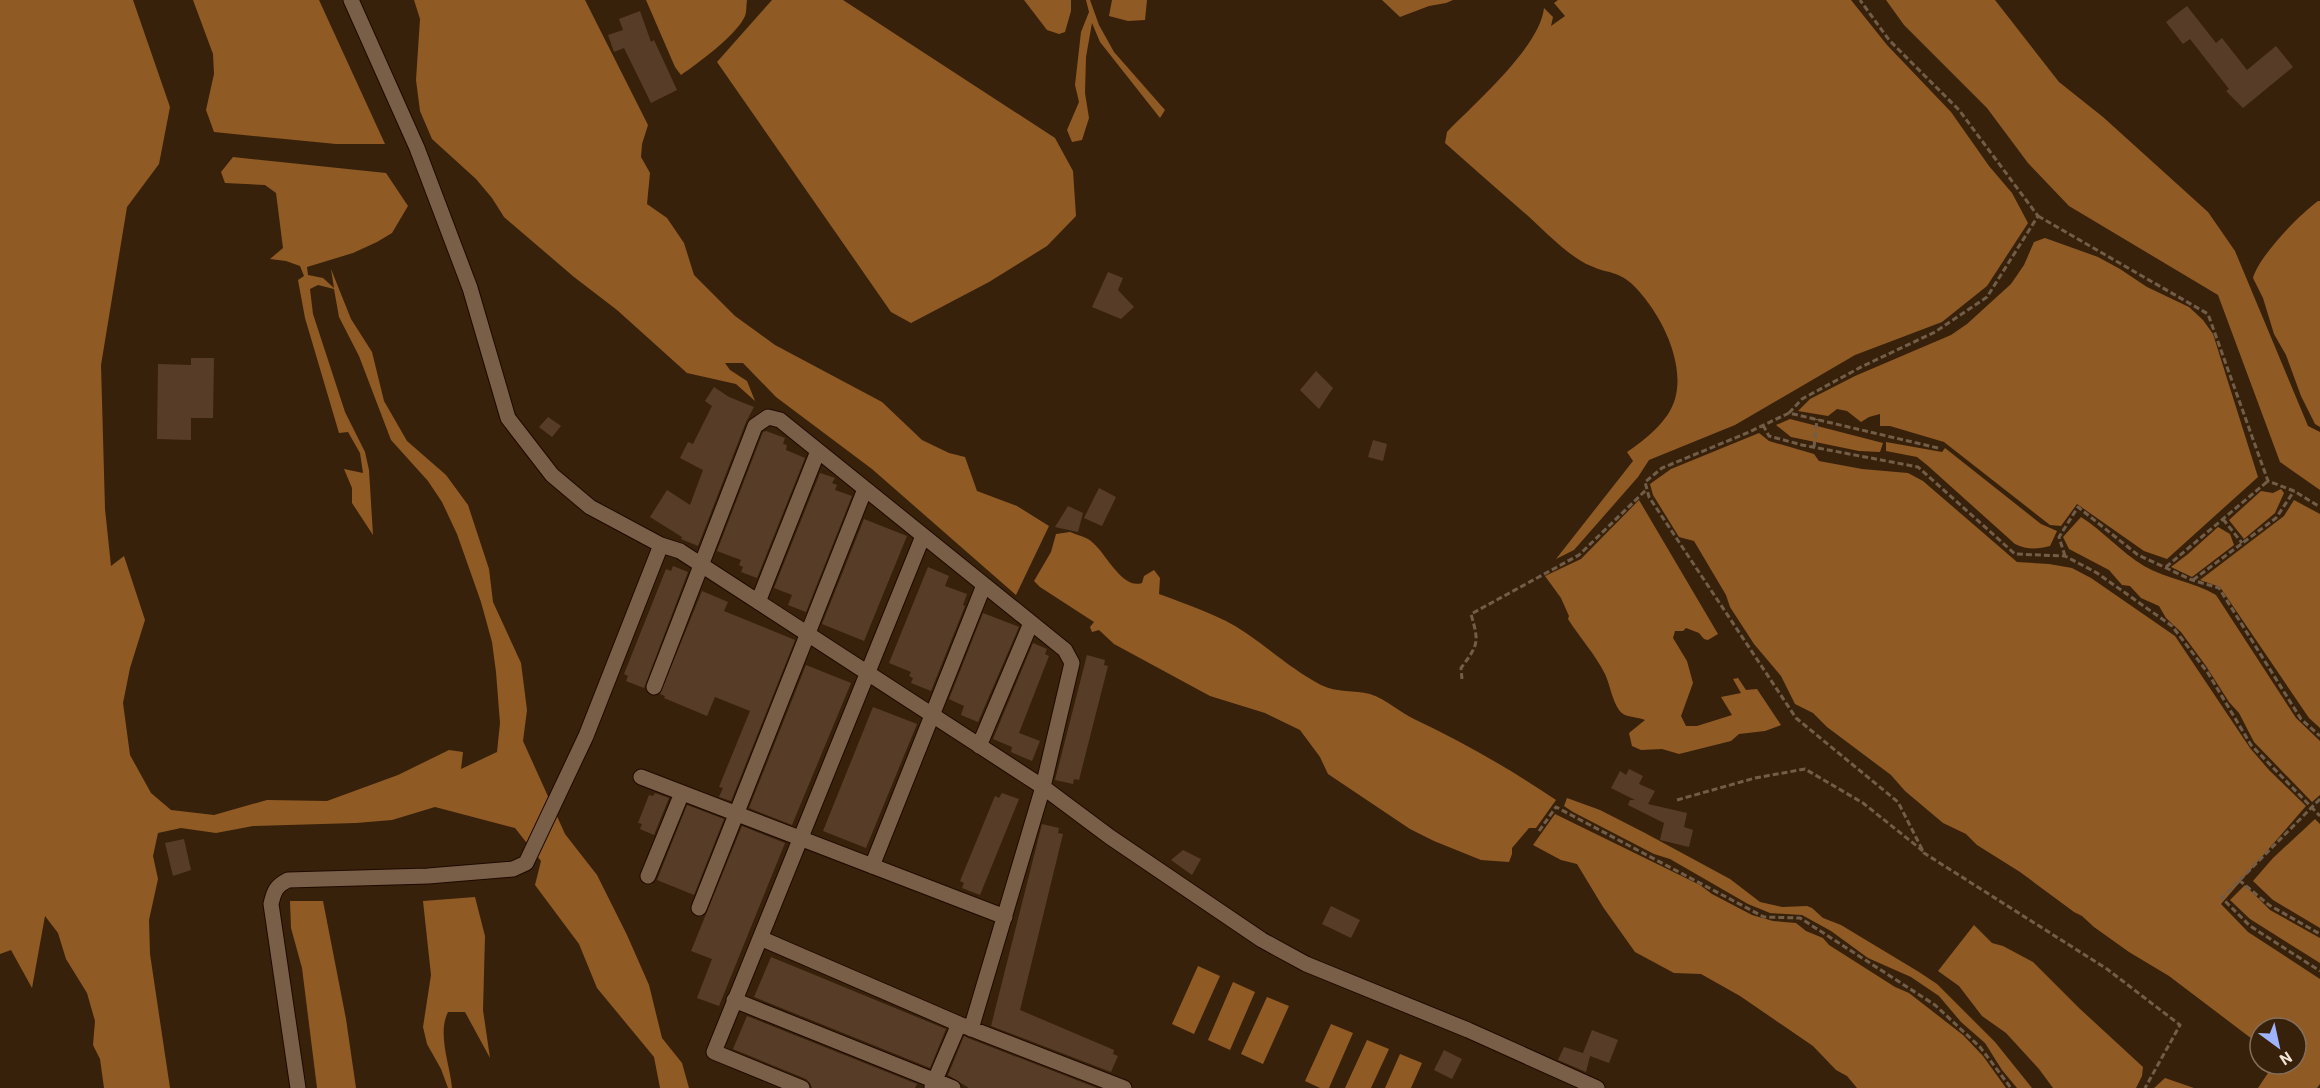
<svg xmlns="http://www.w3.org/2000/svg" width="2320" height="1088" viewBox="0 0 2320 1088" font-family="Barlow,sans-serif">
	<style>
		.water { fill: #905a24 }
		.building { fill: #573d27 }
		.lines { fill: none; stroke-linecap: round; stroke-linejoin: round }
		.minor-casing { stroke: #1e0900; stroke-width: 17 }
		.path { stroke: #725d49; stroke-width: 3; stroke-dasharray: 6 3; stroke-linecap: butt }
		.minor { stroke: #7a5f48; stroke-width: 15 }
	</style>
	<rect width="100%" height="100%" fill="#38210a"/>
	<path class="water" d="M0,0h133l37,107 -11,57 -32,43 -26,158 4,144 6,57 13,-10 21,64 -15,48 -7,35 7,52 21,38 20,17 43,5 53,-15 60,1 71,-26 51,-25 14,2 -2,17 36,-17 3,-29 -4,-51 -4,-30 -11,-40 -24,-68 -15,-32 -14,-21 -37,-41 -32,-84 -20,-39 -5,-28 -16,-4 -8,4 3,25 32,98 20,40 4,18 4,65 -21,-32v-15l-8,-19 19,4 -3,-20 -12,-21 -9,1 -34,-115 -7,-38 6,-4 -4,-10 -14,-5 -16,-2 13,-11 -7,-55 -11,-8 -40,-2 -4,-11 12,-15 153,16 22,33 -16,27 -15,9 -24,11 -46,14 1,8 15,3 11,10 -3,-19 20,50 21,33 12,49 23,40 39,34 22,30 21,64 4,33 28,61 6,47 -4,31 42,93 32,41 30,60 22,50 13,53 20,25 7,25h-29l-6,-31 -57,-69 -18,-44 -44,-59 6,-24 -26,-33 -80,-21 -43,13 -36,3 -103,3 -37,7 -35,-5 -23,5 -5,23 5,23 -9,41 1,34 20,134h-66l-4,-29 -7,-14 2,-24 -8,-28 -21,-34 -8,-26 -13,-17 -13,72 -21,-38 -11,4z
		M193,0h126l66,144h-49l-122,-12 -8,-22 8,-36 -1,-20z
		M414,0h171l63,125 -6,19 -1,13 9,16 -3,31 20,14 17,25 10,32 41,41 40,29 107,57 40,38 27,13 16,4 12,34 40,15 32,20 -33,69 -144,-126 -96,-72 -33,-34h-18l5,7 17,11 8,20 -19,-17 -49,-11 -70,-63 -43,-33 -70,-60 -12,-19 -16,-19 -44,-40 -12,-28 -4,-31 4,-61z
		M646,0h101c-1,6 0,14 -3,18 -10,19 -46,45 -63,57l-6,-8z
		M772,0h71l212,138 18,33 3,45 -29,30 -58,36 -78,41 -20,-11 -174,-250z
		M1024,0h47v11l-6,21 -6,2 -12,-4z
		M1086,0h4l9,25 15,27 51,58 -5,8 -60,-76 -8,-19 -6,34 -1,36 4,25 -7,22 -10,2 -5,-12 12,-28 -4,-17 6,-53 8,-20z
		M1112,0h35l-2,20 -17,1 -19,-5z
		M1382,0h71l-7,3 -17,3 -29,11z
		M1558,0h293l36,45 64,67 38,54 23,27 16,30 -41,63 -45,36 -87,33 -120,70 -86,35 -11,17 -64,73 -18,9 77,-98 -6,-9c18,-12 42,-31 48,-53 11,-38 -16,-89 -43,-115 -16,-14 -24,-10 -41,-18 -8,-3 -16,-9 -23,-14 -14,-11 -28,-25 -41,-37 -28,-24 -55,-48 -82,-72l2,-11c28,-29 93,-85 97,-124l9,9 -2,9 14,-10 -11,-13z
		M1886,0h109l64,82 44,35 105,95 27,39 73,175 12,6v58l-40,-28 -62,-167 -149,-89 -41,-43 -41,-55 -83,-83z
		M2318,201h2v226l-5,-3 -14,-28 -15,-41 -12,-21 -11,-36 -10,-20c6,-22 46,-63 65,-77z
		M2045,238l53,19 22,12 27,18 42,20 14,13 10,14 45,143 -91,82 -23,-8 -67,-47 -16,22 -11,-1 -106,-83 -54,-16h-10v-12l-11,3 -8,5 -14,-11 -10,-2 -9,7 -30,-5 12,-12 45,-23 96,-41 16,-11 44,-40 13,-19 10,-23z
		M1790,419l93,24 -3,9 -21,-1 -68,-14 -15,-12z
		M1759,433l10,8 45,13 5,7 43,8 46,4 15,8 94,81 32,2 23,4 19,10 84,58 75,112 19,22 37,36 -85,98 27,28 72,47v105l-3,4h-59l16,-24h22v-36h-36v17l-91,-69 -40,-24 -35,-25 -12,-11 -8,-4 -54,-40 -43,-27 -11,-11 -23,-11 -38,-32 -14,-16 -64,-48 -14,-14 -18,-9 -14,-28 -27,-32 -24,-37 -4,-12 -32,-54 -15,-4 -26,-42 -3,-11 21,-15z
		M1886,442l56,10 3,-4 96,76 16,7 -7,15c-12,3 -23,4 -35,-2l-88,-79 -10,-8 -31,-6z
		M2281,489l3,4 -9,20 -31,26 -15,-19 32,-29 12,2z
		M1639,500l79,134 -10,6 -4,-1 -5,-6 -13,-5 -3,3h-8l-2,7 14,23 6,22 -12,33 5,10h11l35,-11 -11,-18 20,-4 -8,-14 5,-1 8,12 11,-1 24,36 -16,6 -26,3 -8,7 -52,13 -17,-5 -21,1 -9,-4 -3,-13 16,-13c-9,-4 -21,-2 -26,-10 -7,-10 -9,-25 -14,-36 -10,-20 -25,-36 -37,-55l1,-3 -8,-18 -16,-22 36,-17z
		M2294,500l26,14v214l-11,-10 -89,-131 -20,-7 84,-64z
		M2081,517c22,14 40,35 63,49 23,13 50,16 72,29l80,123 24,23v54l-8,7 -58,-60 -15,-29 -10,-11 -23,-36 -25,-34 -15,-14 -7,-12 -18,-8 -11,-12 -8,-1 -13,-15 -40,-21 -6,-12z
		M2218,527l12,7 4,11 -42,32 -21,-10 17,-13z
		M1070,532c7,3 17,5 22,10 14,11 30,48 50,41l2,-7 10,-6 6,8 -1,16c29,11 61,21 87,39 25,17 48,38 75,52 16,8 33,5 49,9 16,5 29,18 44,25 49,23 96,50 142,81l-20,28h-7l-17,20v6l-3,8 -28,-2 -47,-19 -24,-12 -82,-55 -8,-17 -20,-27 -35,-17 -55,-17 -96,-52 -15,-14 -7,2 -2,-5 4,-5 -54,-35 -6,-6 17,-29 5,-18z
		M1567,798l33,12 45,23 85,46 30,23 22,5 25,-1 5,2 11,10 18,7 78,47 18,12 58,58 37,46h-15l-15,-18 -17,-27 -24,-21 -22,-26 -28,-19 -43,-19 -37,-27 -29,-16 -32,-2 -22,-9 -78,-45 -16,-5 -81,-42 -9,-6z
		M1555,814l145,71 12,9 40,21 21,6 23,2 10,8 17,7 6,7 66,42 14,6 54,42 20,21 23,32h-149l-10,-12 -11,-6 -23,-24 -73,-50 -39,-22 -27,-1 -39,-21 -32,-45 -26,-43 -16,-4 -28,-15z
		M2315,819l5,5v104l-47,-28 -20,-19 20,-23z
		M2245,885l25,25 50,28v25l-70,-44 -20,-19z
		M475,897l10,39 -2,74 7,48 -25,-46h-17c-11,22 2,52 4,76h-4l-7,-19 -14,-25 -4,-17 8,-52 -8,-74z
		M290,901h33l23,118 10,69h-39l-15,-120 -11,-40z
		M1974,925l18,18 11,3 30,16 46,46 64,59 -1,9 -6,12h-83l-14,-19 -33,-36 -24,-17 -23,-30 -21,-15z
		M1198,966l22,10 -26,58 -22,-10z
		M1233,982l22,10 -25,58 -22,-10z
		M1267,997l22,9 -26,58 -22,-10z
		M1331,1024l22,9 -24,55h-9l-15,-7z
		M1367,1040l22,9 -18,39h-26z
		M1400,1054l22,9 -11,25h-26z
		M2165,1078l29,10h-40z"/>
	<path class="building" d="M2187,6l29,37 6,-5 25,32 29,-24 17,21 -50,41 -17,-17 3,-2 -39,-50 -7,5 -17,-22z
		M640,11l11,31 3,-2 23,50 -26,13 -27,-55 -10,4 -6,-17 15,-5 -4,-11z
		M1108,272l15,6 -5,12 16,17 -13,12 -29,-12z
		M191,358h23l-1,60h-22v22l-34,-1 1,-75 33,1z
		M1316,371l17,17 -14,21 -19,-19z
		M714,387l15,10 25,10 -8,15 -48,124 -17,-7 1,-2 -32,-20 17,-27 23,15 13,-35 -23,-12 8,-16 5,2 19,-38 -7,-5z
		M548,417l13,9 -9,11 -13,-10z
		M766,431l19,7 -2,6 4,1 -1,5 19,8 -48,120 -16,-6 2,-5 -4,-2 2,-5 -24,-9 46,-119z
		M1373,440l14,4 -4,17 -15,-4z
		M820,473l15,5 -3,5 5,2 -2,5 17,6 -46,116 -18,-7 4,-10 -18,-7z
		M1099,488l17,9 -14,29 -18,-8z
		M1068,506l15,7 -5,19 -23,-5z
		M864,519l43,17 -43,105 -42,-17z
		M673,566l15,6 -44,116 -18,-7 2,-5 -4,-2 42,-105 5,2z
		M928,567l21,9 -4,10 22,8 -4,11 2,1 -34,85 -20,-8 2,-5 -4,-2 2,-4 -22,-9z
		M702,591l26,11 -4,9 71,29 -64,161 -12,-4 4,-9 -4,-1 31,-76 -35,-14 -8,19 -43,-18 1,-2 -5,-2z
		M983,613l36,14 -41,95 -17,-7 3,-9 -15,-7z
		M1033,643l14,6 -2,5 4,2 -30,77 21,8 -8,20 -21,-9 1,-5 -19,-8z
		M1087,655l18,5 -1,5 4,1 -29,114 -5,-1 -1,5 -18,-4z
		M806,665l45,18 -59,142 -43,-17z
		M873,707l44,17 -51,124 -43,-17z
		M1629,769l14,7 -4,8 16,7 -7,13 39,9 -3,14 9,3 -4,17 -29,-7 4,-17 -36,-18 2,-5h5l-24,-12 9,-17 6,4z
		M655,793l14,5 -15,37 -14,-6 2,-5 -4,-1 11,-28 4,1z
		M1002,793l17,6 -39,96 -18,-7 2,-5 -4,-2 35,-85 4,2z
		M687,805l37,14 -30,76 -37,-15z
		M1042,824l17,4 -1,5 5,1 -43,176 94,40 -1,4 5,2 -7,16 -120,-46z
		M742,826l43,17 -66,163 -22,-8 15,-39 -21,-8z
		M184,839l7,31 -18,6 -8,-33z
		M1183,850l18,9 -9,16 -21,-15z
		M1331,906l29,14 -9,18 -29,-14z
		M771,957l175,72 -16,39 -176,-71z
		M747,1016l170,68 -2,4h-103l-2,-5 -4,-4 -73,-30z
		M1592,1030l26,10 -9,23 -19,-7 -4,16 -28,-12 6,-13 25,8 -6,-2z
		M964,1036l4,2 129,50h-128l-21,-13z
		M1444,1050l18,9 -10,20 -18,-9z"/>
	<g class="lines">
		<defs>
			<path id="minor" d="M351,0l66,148 53,140 38,130 44,57 38,32 71,38 19,6 363,236 67,50 152,103 44,24 162,66 129,58
				M758,602l60,-151
				M654,687l101,-261 13,-9 12,3 285,230 7,13 -29,124 -72,242
				M979,746l52,-123
				M641,777l364,140
				M872,866l112,-281
				M648,876l34,-83
				M699,908l166,-419
				M760,938l199,86 165,64
				M734,1000l219,88
				M932,1087l27,-63
				M298,1088l-27,-184c3,-13 5,-18 17,-24l140,-4 85,-7 13,-6 60,-127 75,-191
				M802,1088l-88,-36 209,-516"/>
		</defs>
		<use href="#minor" class="minor-casing"/>
		<path class="path" d="M2038,216l170,98 60,167 26,10 26,16
			M1789,413l13,-14 61,-33 72,-34 52,-35 51,-81 -79,-106 -70,-70 -29,-40
			M1763,425l6,11 33,9 116,22 97,87 50,2 32,17 75,53 36,47 43,72 69,71
			M1814,447l3,-28
			M1938,448l-149,-35 -42,20 -85,35 -17,14 4,15 147,221 102,84 26,51 183,116 73,56 -35,63
			M2223,519l19,24
			M2065,556l-6,-19 19,-30 60,48 54,25 27,8 82,131 19,17
			M2166,567l102,-86
			M2193,580l83,-62 18,-27
			M1462,679l-1,-11c18,-24 18,-26 10,-54l108,-59 68,-66
			M2320,799l-98,99 28,28 70,45
			M1677,800l78,-22 50,-9 58,34 60,48
			M1539,831l17,-24 208,110 36,1 135,87 45,42 31,41
			M2239,880l30,25 51,29"/>
		<use href="#minor" class="minor"/>
	</g>
	<g transform="translate(2278 1046) rotate(147)"><circle r="28" fill="#38210a" stroke="#836f5c" stroke-width="1.5"/>
	<path d="M0-4.5L10 22L0 15L-10 22Z" fill="#9fb3fd"/>
	<text y="-9" font-size="16" font-weight="bold" text-anchor="middle" fill="#f4e4d7">N</text>
	</g>
</svg>
